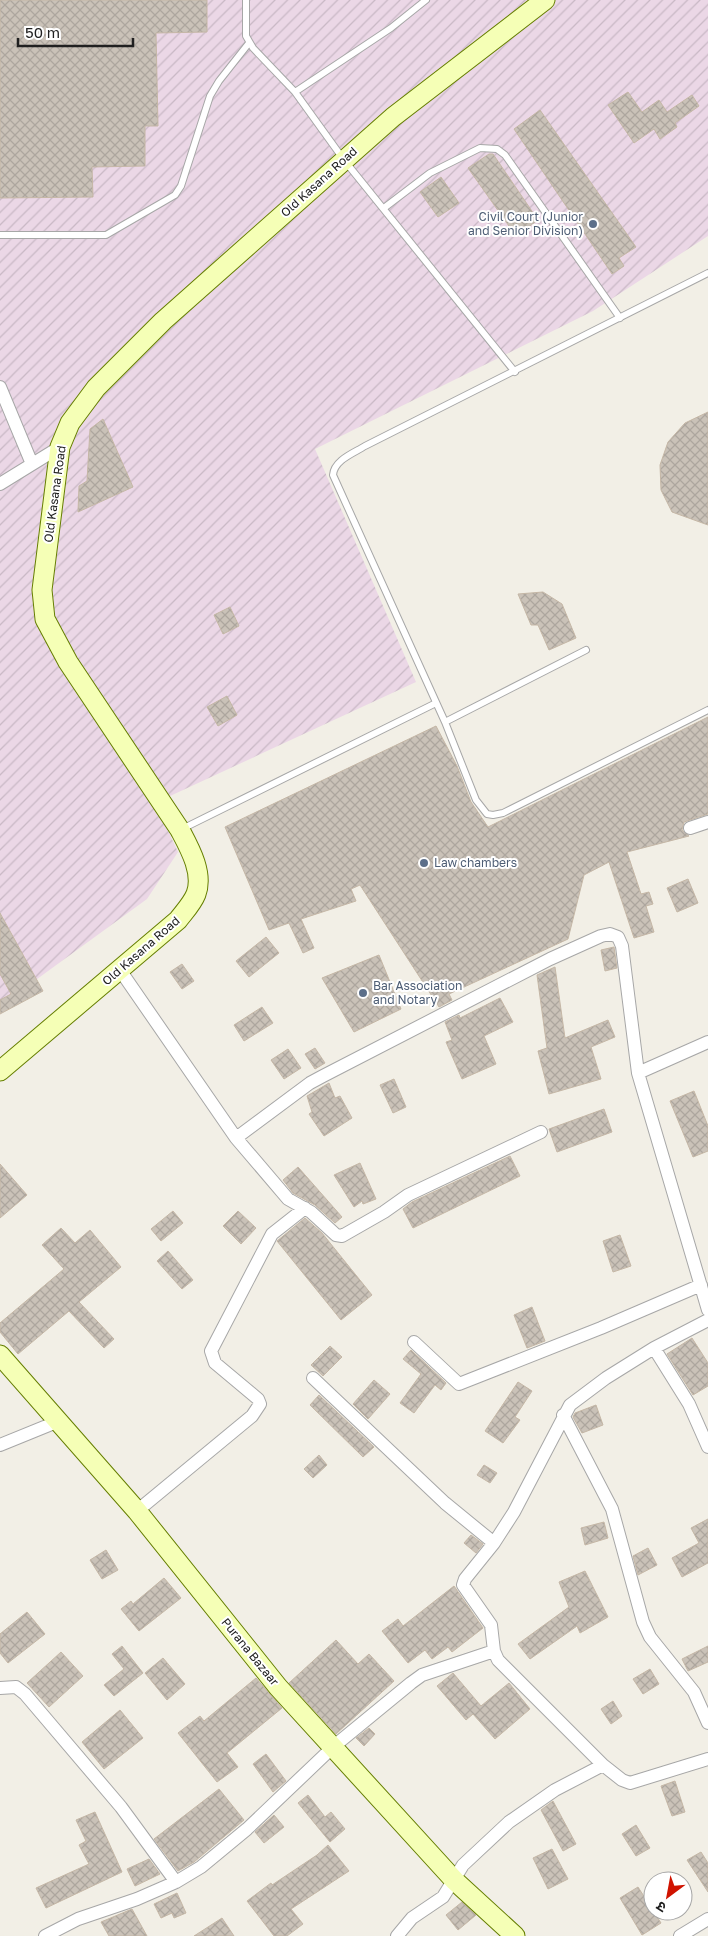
<svg xmlns="http://www.w3.org/2000/svg" width="708" height="1936" viewBox="0 0 708 1936" font-family="'Golos Text','Noto Sans Devanagari',sans-serif">
	<style>
		.industrial { fill: url(#industrial-furrows) }
		.building { fill: url(#building-cross-hatch); stroke: #c5b7a6 }
		.lines { fill: none; stroke-linecap: round; stroke-linejoin: round }
		.lane-casing { stroke: #a7a7a7; stroke-width: 8 }
		.street-casing { stroke: #a7a7a7; stroke-width: 14 }
		.secondary-casing { stroke: #657e00; stroke-width: 21 }
		.lane { stroke: #fff; stroke-width: 6 }
		.street { stroke: #fff; stroke-width: 12 }
		.secondary { stroke: #f5ffb6; stroke-width: 19 }
		.service-dot { fill: #5c6f8a; stroke: #fff; stroke-width: 2 }
		.labels { text-anchor: middle; stroke-width: 4; stroke-linejoin: round; paint-order: stroke }
		.street-label { font-size: 12px; fill: #202020; stroke: #fff }
		.service-label { font-size: 12px; fill: #4e5e75; stroke: #fff; text-anchor: start }
	</style>
	<defs>
		<pattern id="industrial-furrows" width="10" height="10" patternUnits="userSpaceOnUse" patternTransform="scale(1.25)"><rect width="10" height="10" fill="#ebd7e6"/><path d="M-1 1l2-2M0 10L10 0M9 11l2-2" fill="none" stroke="#c9b8c5"/></pattern>
		<pattern id="building-cross-hatch" width="8" height="8" patternUnits="userSpaceOnUse" patternTransform="scale(1.25)"><rect width="8" height="8" fill="#cac2b8"/><path d="M0 0l8 8M0 8l8-8" fill="none" stroke="#ada69e"/></pattern>
	</defs>
	<rect width="100%" height="100%" fill="#f2efe6"/>
	<path class="industrial" d="M0,0h708v236l-115,75 -278,138 101,233 -261,121 23,49 -31,47 -147,107z"/>
	<path class="building" d="M0,0h207v32l-51,1 2,93h-13v40l-53,1 1,30 -93,1z
		M628,92l14,20 17,-12 8,12 25,-17 7,11 -24,17 2,4 -17,12 -6,-10 -20,14 -26,-38z
		M540,110l96,137 -17,11 5,8 -12,8 -98,-145z
		M489,154h4l45,66 -22,16 -48,-68z
		M441,177l18,26 -21,14 -18,-25z
		M708,412v113l-36,-13 -11,-22 -1,-25 8,-23 17,-19z
		M103,419l30,68 -55,25 1,-26 8,-5 3,-52z
		M543,592l19,12 14,34 -27,12 -11,-25h-7l-13,-31z
		M230,607l9,19 -16,8 -9,-19z
		M227,696l10,19 -19,11 -11,-19z
		M708,717v97l-24,8 -2,8 7,6 -62,16 14,42 8,-2 4,12 -7,2 8,26 -20,6 -25,-76 -25,13 -16,64 -119,55 3,6 -13,7 -79,-122 -9,4 5,12 -55,18 13,29 -11,5 -14,-30 -20,7 -44,-103 211,-101 21,40 14,36 17,25z
		M688,879l10,24 -21,9 -10,-24z
		M0,913l43,78 -43,23v-14l11,-6 -11,-20z
		M266,937l13,16 -30,24 -13,-16z
		M614,947l3,21 -12,3 -4,-21z
		M379,955l22,54 -47,23 -32,-54z
		M182,964l12,17 -12,8 -12,-17z
		M555,967l10,71 43,-18 7,17 -24,10 10,32 -52,15 -11,-43 9,-3 -10,-73z
		M500,998l13,24 -29,14 12,28 -34,15 -16,-37 6,-2 -7,-18 14,-7 1,3z
		M262,1007l11,16 -29,18 -10,-16z
		M315,1048l10,15 -10,6 -10,-15z
		M288,1049l13,19 -17,11 -13,-19z
		M394,1079l12,28 -13,6 -13,-28z
		M329,1083l6,15 5,-2 12,22 -28,18 -15,-22 3,-2 -5,-16z
		M694,1091l14,35v25l-15,6 -23,-56z
		M604,1109l8,23 -55,20 -8,-23z
		M510,1156l10,20 -107,52 -10,-19 9,-7z
		M360,1163l16,36 -13,5 -1,-3 -8,6 -20,-32z
		M0,1164l27,31 -27,23z
		M298,1167l44,50 -7,6 -20,-18 -22,-12 -10,-13z
		M173,1211l10,12 -22,18 -10,-12z
		M238,1211l18,17 -15,16 -18,-18z
		M305,1218l17,15 50,62 -31,25 -64,-79z
		M61,1228l14,15 15,-13 31,37 -42,35 35,37 -10,9 -35,-37 -51,43 -18,-22v-9l64,-54 -22,-24z
		M620,1235l11,31 -18,6 -10,-31z
		M168,1251l25,29 -11,9 -25,-28z
		M532,1307l13,34 -18,7 -13,-33z
		M692,1338l16,25v23l-15,9 -26,-41z
		M330,1346l12,11 -19,19 -12,-11z
		M411,1350l35,33 -5,7 -6,-5 -21,28 -14,-10 21,-29 -18,-15z
		M374,1380l16,14 -22,25 -15,-15z
		M518,1382l14,9 -17,26 5,3 -17,23 -18,-12z
		M319,1395l55,52 -11,10 -53,-52z
		M596,1405l7,20 -21,8 -9,-16 2,-4z
		M319,1455l8,10 -14,13 -9,-9z
		M484,1465l13,8 -7,10 -13,-8z
		M708,1519v44l-26,14 -10,-19 27,-15 -8,-15z
		M604,1522l4,16 -23,7 -4,-17z
		M471,1535l12,9 -7,9 -12,-10z
		M648,1548l9,17 -19,10 -5,-19z
		M106,1550l12,20 -16,9 -12,-19z
		M585,1571l23,46 -28,16 -3,-7 -47,33 -12,-15 51,-37 -10,-25z
		M164,1578l17,20 -42,33 -18,-22 10,-8 2,3z
		M454,1586l29,42 -31,24 -4,-5 -16,12 -7,-9 -17,13 -26,-32 16,-12 5,7z
		M27,1612l18,22 -37,29 -8,-10v-19z
		M336,1640l22,24 11,-10 25,27 -58,53 -47,-51z
		M122,1646l21,27 -29,23 -10,-11 20,-16 -12,-15z
		M708,1646v16l-20,9 -6,-12z
		M61,1652l22,24 -34,31 -22,-24z
		M163,1658l22,26 -18,16 -22,-27z
		M650,1669l9,15 -16,10 -10,-15z
		M453,1673l28,33 28,-23 21,26 -35,30 -22,-25 -7,6 -29,-34z
		M256,1678l26,30 -55,45 11,14 -21,15 -39,-49 22,-17 4,5z
		M613,1701l9,15 -11,8 -10,-15z
		M120,1710l23,28 -39,31 -22,-27z
		M369,1728l6,6 -11,12 -8,-8z
		M266,1754l20,27 -13,11 -20,-28z
		M675,1781l10,31 -13,4 -11,-30z
		M219,1789l25,31 -50,42 -16,9 -24,-32z
		M308,1795l17,22 6,-5 14,17 -15,13 -32,-39z
		M553,1801l23,43 -13,7 -22,-41z
		M95,1812l27,60 -76,36 -10,-20 53,-24 -10,-19 7,-4 -10,-21z
		M274,1815l10,12 -20,16 -9,-11z
		M636,1825l14,23 -14,8 -14,-22z
		M328,1845l21,26 -58,38 12,15 -16,12h-13l-27,-35 24,-18 1,2 45,-30z
		M552,1849l16,30 -20,10 -15,-31z
		M701,1852l7,11v29l-21,-32z
		M149,1859l11,15 -25,12 -8,-17z
		M638,1887l23,36 -19,12 -22,-37z
		M177,1893l9,20 -12,5 -2,-5 -11,5 -7,-14z
		M462,1902l14,13 -18,15 -12,-15z
		M132,1909l15,27h-38l-8,-14z
		M222,1918l12,18h-40z"/>
	<g class="lines">
		<defs>
			<path id="lane" d="M246,0v36l7,12 42,44 49,68 171,212
				M295,92l96,-64 35,-28
				M384,208l46,-35 50,-25 17,1 8,6 115,163
				M0,235h106l69,-40 6,-9 29,-90 9,-15 30,-38
				M708,273l-343,173c-11,7 -31,14 -32,29l112,247 31,78 11,14 6,1 10,-2 205,-103
				M445,722l141,-72
				M182,829l254,-126"/>
			<path id="street" d="M0,387l32,77
				M0,484l60,-37
				M690,828l18,-6
				M120,970l116,168 52,61 23,13 25,23 6,1 42,-24 24,-17 133,-63
				M708,1042l-70,31 70,237
				M236,1138l74,-55 13,-7 227,-117 51,-23 9,-2 8,3 4,9 16,127
				M414,1342l45,42 142,-56 100,-43
				M654,1348l35,56 19,43
				M313,1378l132,125 49,40
				M563,1415l49,94 31,113 7,15 44,55 14,31
				M0,1445l59,-24
				M137,1511l115,-95 8,-12 -2,-5 -43,-36 -4,-12 61,-117 33,-26
				M0,1688l16,-1 9,7 96,113 55,75
				M603,1765l19,15 8,3 78,-24
				M45,1936l33,-17 59,-20 39,-17 25,-15 46,-38 86,-82 78,-64 11,-8 72,-24
				M397,1936l15,-18 31,-21 20,-32 46,-43 46,-32 48,-25 -105,-105 -4,-9 -3,-26 -28,-40 2,-6 29,-36 20,-31 56,-107 36,-27 48,-30 54,-28
				M680,1936l28,-17"/>
			<path id="secondary" d="M0,1071l178,-151c6,-8 14,-16 18,-26 8,-21 -7,-47 -16,-64l-112,-168 -23,-43 -3,-29 18,-143 10,-24 26,-35 67,-67 230,-204 152,-117
				M0,1355l137,156 141,176 177,194 60,55"/>
		</defs>
		<use href="#lane" class="lane-casing"/>
		<use href="#street" class="street-casing"/>
		<use href="#secondary" class="secondary-casing"/>
		<use href="#lane" class="lane"/>
		<use href="#street" class="street"/>
		<use href="#secondary" class="secondary"/>
	</g>
	<g class="service-dot">
		<circle cx="593" cy="224" r="5"/>
		<circle cx="424" cy="863" r="5"/>
		<circle cx="363" cy="993" r="5"/>
	</g>
	<g class="labels">
		<g class="street-label">
			<text transform="translate(319 182) rotate(-42)" y="4">Old Kasana Road</text>
			<text transform="translate(55 494) rotate(-82)" y="4">Old Kasana Road</text>
			<text transform="translate(141 951) rotate(-41)" y="4">Old Kasana Road</text>
			<text transform="translate(250 1652) rotate(51)" y="4">Purana Bazaar</text>
		</g>
		<g class="service-label">
			<text x="583" y="221" text-anchor="end">Civil Court (Junior<tspan x="583" dy="14">and Senior Division)</tspan></text>
			<text x="434" y="867">Law chambers</text>
			<text x="373" y="990">Bar Association<tspan x="373" dy="14">and Notary</tspan></text>
		</g>
	</g>
	<g transform="translate(668 1896) rotate(212)"><circle r="24" fill="#ffffff" stroke="#a6a6a6"/>
	<path d="M0-4L9 19L0 12L-9 19Z" fill="#d01300"/>
	<text y="-8" font-size="14" font-weight="bold" text-anchor="middle" fill="#202020">उ</text>
	</g>
	<path d="M18 38v8h115v-8" fill="none" stroke="#202020" stroke-width="2.5"/>
	<text x="25" y="38" font-size="15" fill="#202020" stroke="#ffffff" stroke-width="4" paint-order="stroke">50 m</text>
</svg>
